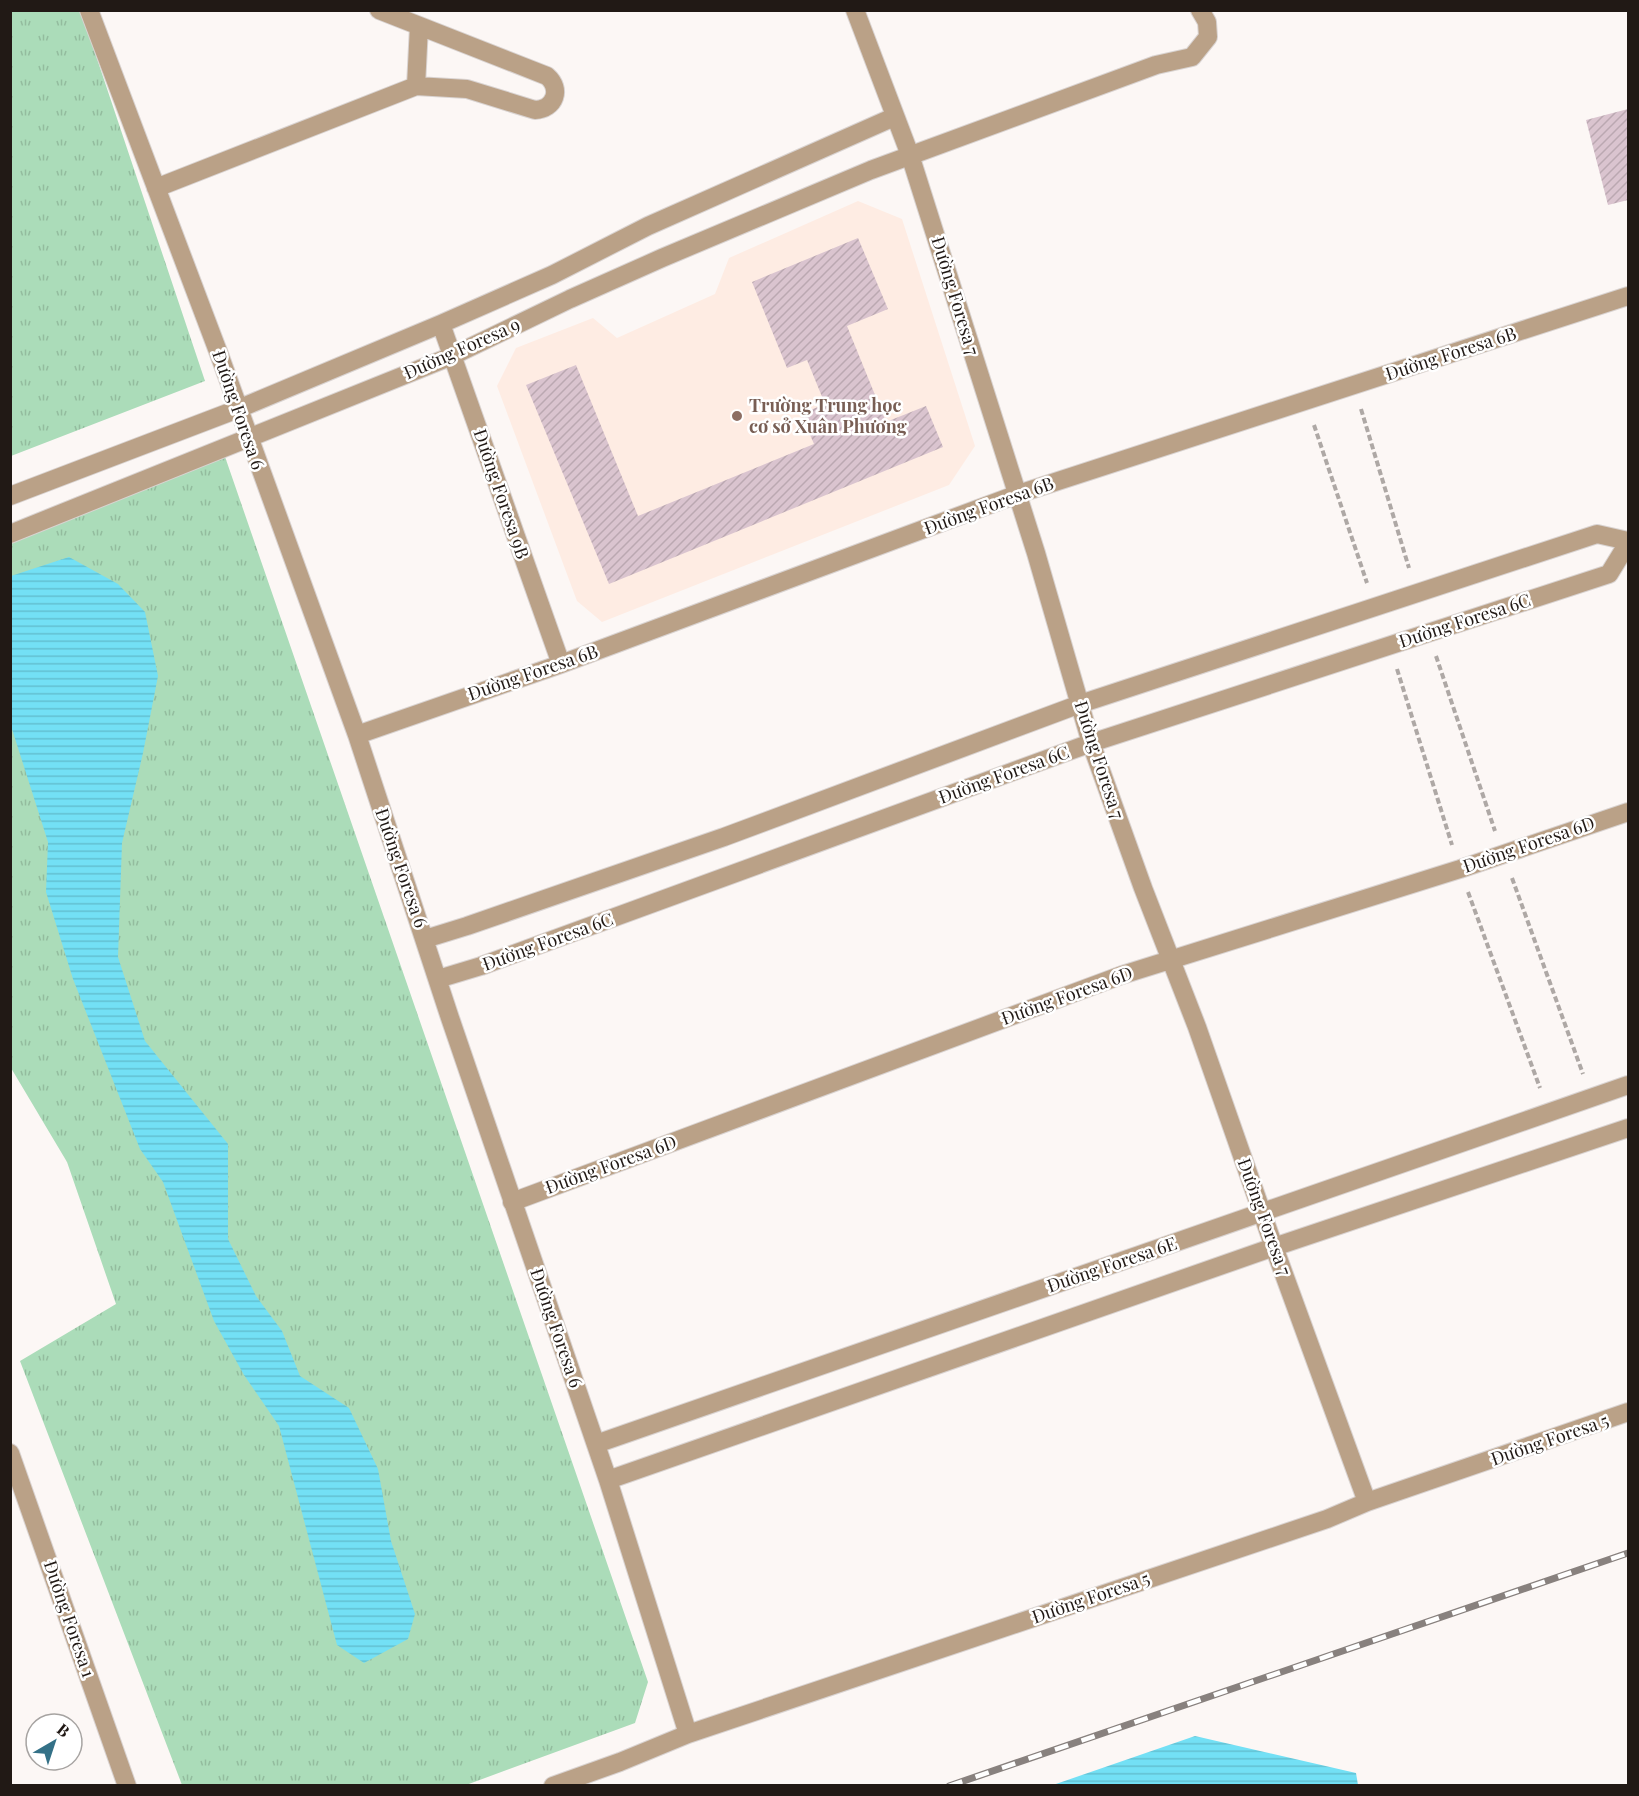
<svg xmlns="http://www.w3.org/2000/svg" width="1639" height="1796" viewBox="0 0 1639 1796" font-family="'Playfair Display',serif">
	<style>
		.built { fill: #feece3 }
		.grass { fill: url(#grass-tufts) }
		.water { fill: url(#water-rules) }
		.building { fill: url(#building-hatch) }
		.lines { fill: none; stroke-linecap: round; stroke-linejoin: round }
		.minor-casing { stroke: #d9d3d1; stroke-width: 20 }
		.path { stroke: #aea8a5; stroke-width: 4; stroke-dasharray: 6 3; stroke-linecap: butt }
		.minor { stroke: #baa187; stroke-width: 18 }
		.rail-casing { stroke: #88817e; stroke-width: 7 }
		.rail { stroke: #fff; stroke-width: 4.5; stroke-dasharray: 14; stroke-linecap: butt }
		.education-dot { fill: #8d6e63; stroke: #fff; stroke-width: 2 }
		.labels { text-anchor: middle; stroke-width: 5; stroke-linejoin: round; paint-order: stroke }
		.street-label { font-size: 18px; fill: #211915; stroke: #fff }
		.education-label { font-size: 18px; font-weight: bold; fill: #785e54; stroke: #fff; text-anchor: start }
	</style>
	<defs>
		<pattern id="grass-tufts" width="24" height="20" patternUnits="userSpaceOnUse" patternTransform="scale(1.5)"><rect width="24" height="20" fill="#abdcb9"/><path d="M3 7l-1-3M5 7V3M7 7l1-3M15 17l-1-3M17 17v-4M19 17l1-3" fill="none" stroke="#93bc9e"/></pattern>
		<pattern id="water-rules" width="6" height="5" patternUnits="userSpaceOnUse" patternTransform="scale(1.5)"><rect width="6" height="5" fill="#73e0f5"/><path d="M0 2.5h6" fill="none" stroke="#63c0d1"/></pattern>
		<pattern id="building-hatch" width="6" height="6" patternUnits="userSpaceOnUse" patternTransform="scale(1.5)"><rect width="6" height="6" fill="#dac4cf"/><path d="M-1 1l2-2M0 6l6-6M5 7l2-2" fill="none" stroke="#bba8b1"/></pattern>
	</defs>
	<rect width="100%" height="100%" fill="#fcf7f5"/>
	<path class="built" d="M858,201l44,18 73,227 -26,39 -347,137 -25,-21 -80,-215 19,-38 77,-30 24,20 98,-44 14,-36z"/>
	<path class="grass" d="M11,11h70l124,370 -194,75z
		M222,448l426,1234 -13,41 -169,62h-284l-162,-424 96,-57 -49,-142 -56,-94 -1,-532z"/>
	<path class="water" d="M69,557l49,27 27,28 13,64 -15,77 -21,90 -4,114 27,84 83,103v95l28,57 26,35 18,45 49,32 29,61 13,72 24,73 -7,25 -44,24 -27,-18 -58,-219 -35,-51 -30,-54 -51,-139 -23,-33 -67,-170 -27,-87 2,-50 -37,-116v-150z
		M1195,1736l161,37 2,12h-305z"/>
	<path class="building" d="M1628,109v91l-20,5 -22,-85z
		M858,238l30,71 -41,17 39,96 40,-16 17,41 -334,137 -83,-199 50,-20 62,151 176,-72 -13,-30 24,-10 -18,-44 -20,8 -35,-86z"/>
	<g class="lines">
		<defs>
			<path id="minor" d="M89,10l130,344 138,381 93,283 158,462 80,254
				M855,10l55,145 126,398 55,190 52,145 54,139 77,220 93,255
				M416,86l3,-60
				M156,188l260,-102 51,3 68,21c20,-1 27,-21 12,-34l-168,-66
				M441,324l120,340
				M10,496l228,-87 203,-85 111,-49 96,-49 246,-109
				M10,534l442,-178 118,-57 92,-41 209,-88 285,-105 36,-8 16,-20 -1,-15 -7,-12
				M357,735l204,-71 457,-170 610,-198
				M425,939l42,-13 257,-89 356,-133 517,-170 31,7
				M438,979l43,-13 610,-223 518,-169 19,-31
				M512,1202l610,-227 338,-106 168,-57
				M596,1444l1032,-359
				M10,1453l117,333
				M608,1480l666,-233 354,-119
				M553,1786l67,-24 68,-28 639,-215 40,-17 261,-90"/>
		</defs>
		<use href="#minor" class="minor-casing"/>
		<path class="path" d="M1361,409l48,159
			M1314,425l53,158
			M1436,656l59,175
			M1397,669l55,176
			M1512,878l71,196
			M1468,892l72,196"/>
		<use href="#minor" class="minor"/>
		<defs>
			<path id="rail" d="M949,1786l679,-233"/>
		</defs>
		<use href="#rail" class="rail-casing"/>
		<use href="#rail" class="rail"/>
	</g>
	<circle class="education-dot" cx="737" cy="416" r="6"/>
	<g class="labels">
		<g class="street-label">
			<text transform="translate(955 296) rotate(73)" y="6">Đường Foresa 7</text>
			<text transform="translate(462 349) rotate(-24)" y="6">Đường Foresa 9</text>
			<text transform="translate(1451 354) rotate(-18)" y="6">Đường Foresa 6B</text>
			<text transform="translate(238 410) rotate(71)" y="6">Đường Foresa 6</text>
			<text transform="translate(501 494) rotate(71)" y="6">Đường Foresa 9B</text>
			<text transform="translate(989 506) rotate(-20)" y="6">Đường Foresa 6B</text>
			<text transform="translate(1465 621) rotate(-18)" y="6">Đường Foresa 6C</text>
			<text transform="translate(533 673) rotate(-19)" y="6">Đường Foresa 6B</text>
			<text transform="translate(1099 760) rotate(72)" y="6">Đường Foresa 7</text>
			<text transform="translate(1004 775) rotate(-20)" y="6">Đường Foresa 6C</text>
			<text transform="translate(1529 845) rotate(-19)" y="6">Đường Foresa 6D</text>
			<text transform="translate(401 868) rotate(71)" y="6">Đường Foresa 6</text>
			<text transform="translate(548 942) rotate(-20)" y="6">Đường Foresa 6C</text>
			<text transform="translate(1067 996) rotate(-20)" y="6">Đường Foresa 6D</text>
			<text transform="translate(611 1165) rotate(-20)" y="6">Đường Foresa 6D</text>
			<text transform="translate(1264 1217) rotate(70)" y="6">Đường Foresa 7</text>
			<text transform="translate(1112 1265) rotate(-19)" y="6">Đường Foresa 6E</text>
			<text transform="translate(556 1328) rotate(71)" y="6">Đường Foresa 6</text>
			<text transform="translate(1550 1440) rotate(-19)" y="6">Đường Foresa 5</text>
			<text transform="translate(1091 1598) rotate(-19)" y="6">Đường Foresa 5</text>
			<text transform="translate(69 1619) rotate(71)" y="6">Đường Foresa 1</text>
		</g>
		<g class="education-label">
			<text x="749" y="412">Trường Trung học<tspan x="749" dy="21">cơ sở Xuân Phương</tspan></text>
		</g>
	</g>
	<rect width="1639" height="1796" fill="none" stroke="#211915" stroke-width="24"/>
	<g transform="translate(54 1742) rotate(39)"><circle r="28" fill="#ffffff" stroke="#a6a3a1" stroke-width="1.5"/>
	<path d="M0-4.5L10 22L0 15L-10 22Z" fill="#347187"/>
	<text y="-9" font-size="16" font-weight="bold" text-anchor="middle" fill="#211915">B</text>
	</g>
</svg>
